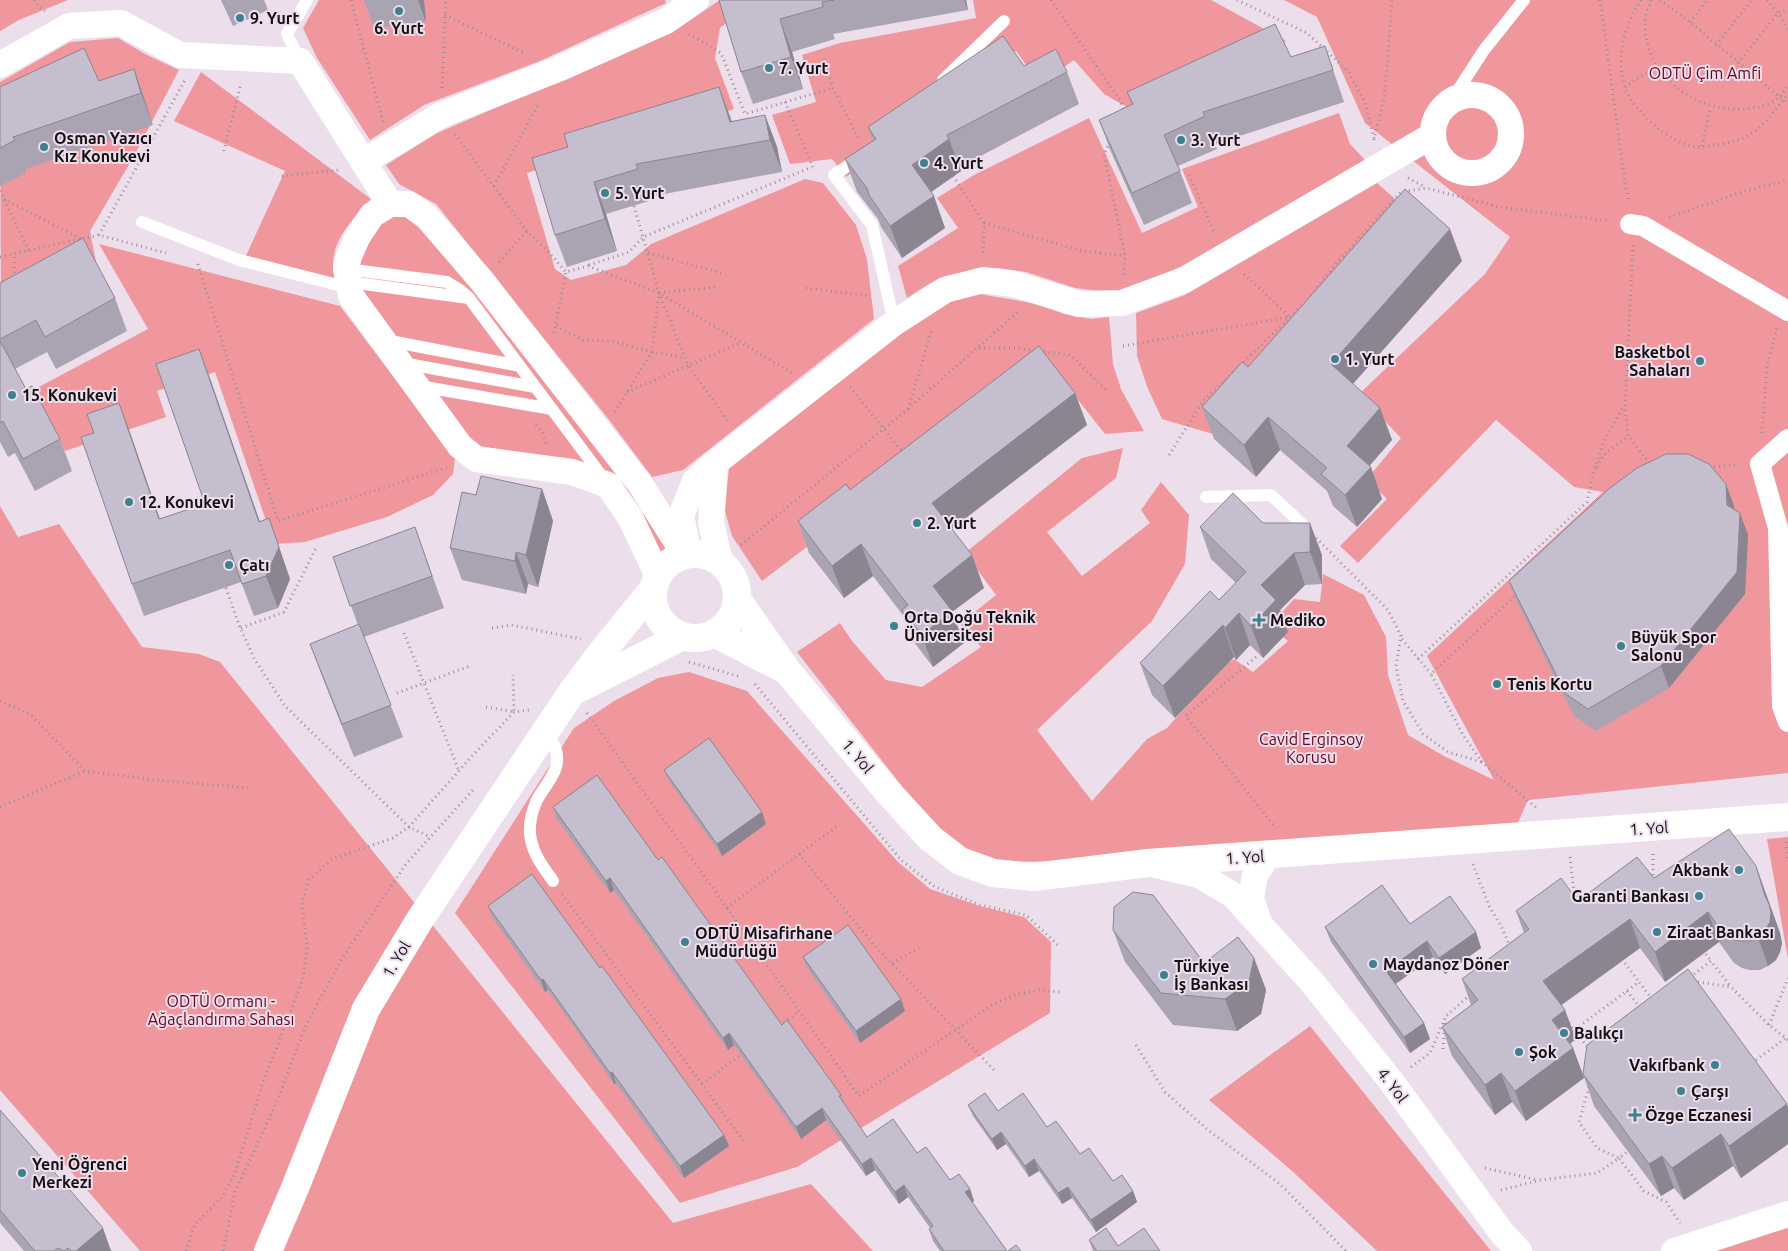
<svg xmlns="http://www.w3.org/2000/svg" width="1788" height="1251" viewBox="0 0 1788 1251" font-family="Ubuntu,sans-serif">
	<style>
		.green { fill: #ef979d }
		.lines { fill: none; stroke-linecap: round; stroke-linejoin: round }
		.path { stroke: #9a8e99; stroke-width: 3; stroke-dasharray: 1 4; stroke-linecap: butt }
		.service { stroke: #fff; stroke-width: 12 }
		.pedestrian { stroke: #fff; stroke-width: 20 }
		.minor { stroke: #fff; stroke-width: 26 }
		.tertiary { stroke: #fff; stroke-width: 28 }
		.wall { fill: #a9a3b2 }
		.shaded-wall { fill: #8a8591 }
		.building { fill: #c5becf; stroke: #8a8591 }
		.poi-dot { fill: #3c828e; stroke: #eddeec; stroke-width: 2 }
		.labels { text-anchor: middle; stroke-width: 4; stroke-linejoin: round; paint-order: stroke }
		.poi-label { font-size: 16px; font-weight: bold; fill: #171116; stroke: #eddeec; text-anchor: start }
		.park-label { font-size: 16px; fill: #6b001d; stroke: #eddeec }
		.street-label { font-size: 16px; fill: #171116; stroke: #eddeec }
	</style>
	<rect width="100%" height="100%" fill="#eddeec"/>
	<path class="green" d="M0,0h68l-49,20 -19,11z
		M319,0h346l1,3 -126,58 -116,44 -54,35 -53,-82 -14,-30z
		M720,0l33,1 -33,27 -5,30 19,51 -207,64 28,96 16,11 55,-15 25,-21 154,-65 18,4 33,42 11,34 7,60 -191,151 -31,7 -42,-56 -174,-217 -37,-20 -13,-19 51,-32 235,-101z
		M973,0h238l75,41 -149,72 -33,-19 -30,-34 -34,24 -24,-33 -170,126 -14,-18 -42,5 -18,-49 44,-13 -14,-47 38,-12 136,-25z
		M1284,0h504v773l-260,27 -12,27 -443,34 -89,1 -30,-19 -46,-49 -111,-142 43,-29 12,18 34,39 36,7 59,-40 -21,-23 36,-29 -31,-42 117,-95 41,-10 -7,30 -69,54 35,44 68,-53 -9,-13 20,-28 28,33 -4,49 -33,57 -115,109 55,71 55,-62 20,-11 54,-60 13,-9 19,13 35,-31 -19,-15 25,-27 26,3 3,-28 41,21 22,42 2,38 20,60 36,21 50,24 -67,-124 176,-164 -29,-5 -78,-67 -138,143 -18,-17 47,-47 -20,-20 34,-41 -42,-44 126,-120 25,-37 -145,-114 -48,-106z
		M118,38l27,16 34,16 -45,86 -44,75 6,31 -95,50 -1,-230 70,-40z
		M201,72l170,127c-16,18 -37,38 -38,64 -1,6 2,14 3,20l-92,-23 41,-89 -111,-50z
		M1339,113l11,31 15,16 -177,104 -65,28 -25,-1 -23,-3 -49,-16 -28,-4 -25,2 -28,6 -18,9 -20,13 -9,-32 60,-38 -21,-30 37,-23 115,-57 53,115 56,-26 -16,-38z
		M1377,183l34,30 -198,221 -51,-15 -14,-30 -11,-33 -1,-43 49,-18z
		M409,204l276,351 -21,12 -56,-82 -132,-26 -125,-163 7,-60z
		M99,244l241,62 115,152 -2,16 -20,21 -46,22 -82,25 -31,2 -59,-172 -58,19 9,26 -101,34 -32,-61 115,-61z
		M979,294l59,10 26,10 27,5 18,-2 4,47 8,25 23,42 -39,3 -56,-71 -287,218 -30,-45 -7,-25 4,-44 188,-149 31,-16z
		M0,506l18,31 41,-13 83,123 57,7 21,8 453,561 138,-39 62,67h-733l-140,-161z
		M689,672l58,19 151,171 32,27 50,17 44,11 27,25 -1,71 -253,154 -117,36 -225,-290 119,-185 40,-27 44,-23z
		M1788,837v122l-21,-120z
		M1310,1026l181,225h-114l-86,-81 -82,-70z
		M1788,1225v26h-81z"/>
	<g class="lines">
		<path class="path" d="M34,0l4,6 7,5
			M351,0l32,122
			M1051,0l70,102 3,10
			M1237,0l70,33 41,38 17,31 10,40
			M1600,0l25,183 4,19
			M1641,0c-19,28 -28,67 -11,98 6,10 15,18 23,26 11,10 28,21 43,23 6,1 14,-2 19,-2 13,-2 26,-4 37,-12 15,-10 25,-25 36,-39
			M1651,0c-1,5 -4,10 -5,14 -9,59 53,104 106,94 17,-2 29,-9 36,-24
			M1660,0l30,22 98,82
			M1767,0l14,17 7,13
			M445,15l81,39
			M1690,22l17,-22
			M689,34l32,19 24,61 88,-26
			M1716,45l36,-45
			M824,59l9,29 26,52
			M1738,63l40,-50 10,-4
			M1625,87l32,-21
			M442,88l4,-88
			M785,102l28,65
			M455,134l72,97 19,18 20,23 22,-6 71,27 133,80
			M1374,140l11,-46 7,-94
			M1110,142l-6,12 21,102 -1,20
			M1702,146l9,-39
			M224,151l17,-68
			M1189,175l26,59
			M282,176l57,-6
			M953,176l31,47 -1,34
			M1408,178l17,9
			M494,186l45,-83
			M0,191l29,60
			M4,199l77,40
			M634,206l25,87 29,72 41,58
			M1669,217l73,-25 46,-12
			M984,223l98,28 43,5
			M99,235l86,-155
			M1633,245l-8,161 3,30 22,28
			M648,253l77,21
			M0,257l99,-22 67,18
			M499,262l28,-31
			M198,264l80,257 171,-54
			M589,265l40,-13 14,-15 169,-70
			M1244,274l47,44
			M14,278l1,-24
			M806,288l64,8
			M556,326l27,14 27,1 42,11 33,6
			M554,333l12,-61
			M1123,346l166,-29
			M979,348h38l53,7 36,35
			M850,387l50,62 5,4
			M627,392l113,-49
			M908,409l24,-80
			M615,412l37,-60 7,-59 59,-6
			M536,425l7,9 3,10
			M1762,433l5,-68 10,-37
			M1169,455l34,-54 103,-99 32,-41 63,-69 25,-4 73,19 110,14
			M1597,467l6,-11 25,-20
			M1709,467l29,-2
			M1316,538l72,72 13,26 -5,30 7,35 20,33 25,18 34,10
			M741,545l167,-136 111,-98
			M226,588l13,37 16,35 30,46 124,121 21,10
			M1518,593l-87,81 32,61 19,27 56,47
			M241,628l43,-16 33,-66
			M492,628l19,-3 70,14
			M404,633l55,138
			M1402,639l29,35
			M1256,657l-70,59 90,112
			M1418,659l169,-157 7,-31 11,-33 19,-32
			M689,662l49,14
			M755,684l146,176 34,27 45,18 46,10 34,32
			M397,693l73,-27
			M0,701l31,14 54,56 71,9 94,8
			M486,707l28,5 -1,-37
			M587,713l140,195 132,188 133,-91 23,-10 24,-5 21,2
			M0,807l85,-36
			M1786,842l2,17
			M799,854l75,91 120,125
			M1570,857l4,34 8,12
			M1473,864l16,42 12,20 9,20
			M1653,880v-29
			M562,894l183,249
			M727,908l109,-81
			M1703,950l8,11
			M1622,959l17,23
			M892,963l27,-15
			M1690,977l21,-16 20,26
			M1693,981l38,6 38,38 19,15
			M1627,991l14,18
			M1569,1023l5,7 65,-48 13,17
			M1769,1025l19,-47
			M780,1026l19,-15
			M1574,1030l15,19
			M1136,1045l29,47 43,38 72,54 66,67
			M1443,1049l2,-30
			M1752,1063l34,-25
			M1411,1067l19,-14 16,-37 24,-21
			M702,1084l41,-31
			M1589,1087l-10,35 18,26 22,10 9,-7
			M1485,1168l53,12
			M1501,1190l40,-10 56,-7 22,-15 25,33 22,11 14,21
			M186,1251l9,-27 28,-28 12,-23 27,-88 41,-106 4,-31 -5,-45 7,-23 23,-21 61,-21 16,-11 64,-72 41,-43 15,-2
			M223,1251l12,-59 43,-93 27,-72 38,-70 63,-93 67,-74"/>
		<path class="service" d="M300,61l-13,-27 20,-34
			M943,80l61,-59
			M1451,101l33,-51 40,-50
			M861,157l-27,18 38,50 22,98
			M142,222l97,38 111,28
			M346,269l101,13 13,8 9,8 135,181
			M349,282l120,16
			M385,340l135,26
			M402,363l133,24
			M419,386l133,23
			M1206,497l65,-2 34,32
			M545,733c3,4 7,8 9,12 11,24 -9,38 -18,57 -5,12 -8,25 -5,38 3,16 13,28 22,41"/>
		<path class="pedestrian" d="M1630,224l13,2 145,85
			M1788,439l-28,25 18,64 4,178 6,16"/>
		<path class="minor" d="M0,65l69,-39 52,-3 59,32 120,6 90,143
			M1433 134a39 39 0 1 1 78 0a39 39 0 1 1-78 0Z
			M363,162l78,-47 117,-46 108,-48 30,-21
			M715,463l-4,60 9,39
			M688,549l-7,-33 14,-35 20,-18 179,-140 51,-33 38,-10 31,4 65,20 43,-1 62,-23 249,-145
			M658,576l-28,-59 -22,-32 -36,-13 -96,-13 -16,-13 -109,-150 -5,-27 3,-13 9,-20 14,-21 18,-11h19l18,13 55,64 158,203 45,71
			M1156,865l43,10 34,20 78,86 80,100 111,152 17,18
			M1259,922l-8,-23 4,-24 13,-20
			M1674,1251l114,-37"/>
		<path class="tertiary" d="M653 596a42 42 0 1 1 84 0a42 42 0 1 1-84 0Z
			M737,599l51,73 100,120 42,46 30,23 33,12 41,4 114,-14 640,-46
			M714,633l70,36
			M578,689l105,-53
			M268,1251l27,-63 71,-179 53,-88 153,-229 33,-44 49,-60"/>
	</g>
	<path class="wall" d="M221,0h43l4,10 -35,16z
		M364,0h60l2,22 -52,6z
		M719,0h247l2,10 -135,24 2,5 -43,13 11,37 -50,15 -12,-32z
		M1325,46l19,56 -129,42 2,5 -39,17 14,37 -48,22 -33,-73 -12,-32 33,-15 -5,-13 164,-35z
		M1024,66l43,6 12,32 -119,63 1,4 -30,21 14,36 -43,30 -21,-31 -3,-8 -21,-27 -12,-33 28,-18 -5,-14z
		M134,69l19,56 -128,44 1,4 -26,13v-99l99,-6z
		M765,115l12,32 5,25 -134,25 1,4 -43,13 11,37 -50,16 -12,-32 13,-88 164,-26z
		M1462,261l-109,123 27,24 12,32 -23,25 13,34 -25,28 -24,-21 -6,-15 -47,-41 -24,27 -42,-38 -12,-32 46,-40z
		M0,283l115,15 12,33 -71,38 -9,-17 -32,17 11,20 34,50 12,32 -37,20 -20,-38 -7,4 -8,-15z
		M199,349l61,173 9,-4 21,61 -12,29 -24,8 -13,-34 -97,34 -12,-32 -38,-151 25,-30 41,116 45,-15z
		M1075,393l12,32 -135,104 32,59 -32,24 12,31 -31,24 -19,-25 -9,-24 -32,-42 -29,22 -35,-45 -11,-32 52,-31z
		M1726,484l8,22v3l14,26 -3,59 -76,94 -73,43 -22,-15 -56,-112 -9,-23z
		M542,489l11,32 -15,66 -10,-3 -2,10 -64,-14 -12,-32 26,-53z
		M1263,523l59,32v29l-17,1 -25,25 8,22 -25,26 -13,-13 -14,15 -2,-3 -59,61 -23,-23 -12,-32 79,-63 17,-17 -25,-24 -11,-32z
		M415,527l29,81 -80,29 39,100 -49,20 -32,-81 -12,-32 48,-19 -25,-68z
		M664,770l102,54 -44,32 -53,-75z
		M553,807l105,53 124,165 59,70 3,9 23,33 50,16 33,27 20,9 4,12 -2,1 35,49h-67l-7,-10 -4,-12 1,-1 -22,-31 -9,7 -24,-34 -9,6 -40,-56 -25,19 -67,-94 -6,5 -114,-160 -4,3 -53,-74z
		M1756,866l24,67 2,10 -2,9 -4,8 -8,6 -8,4h-10l-8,-2 -8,-5 -15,-21 -54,40 -25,-34 -78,57 14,34 -6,5 3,4 11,30 -58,43 -14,-19 -17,13 -43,-59 -10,-29 29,-22 -9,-26 62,-46 -8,-22 62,-10 76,-23z
		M488,906l112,62 124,167 5,11 -45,32 -68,-95 -2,1 -66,-94 -3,2 -53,-75z
		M1410,924l66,8 5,16 -36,26 -12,-17 -37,27 28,39 6,16 -20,14 -79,-111 -6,-15z
		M1113,930l91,33 50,-5 12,32 -5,24 -24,17 -64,-6 -48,-63z
		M803,957l102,54 -45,32 -53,-75z
		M1583,1074l204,30 1,4v36l-47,34 -8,-12 -49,34 -10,-12 -13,8 -67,-90z
		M968,1105l30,6 49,16 66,54 20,10 4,11 -41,30 -24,-34 -10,6 -23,-33 -10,6 -23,-33 -9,6 -24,-34z
		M0,1110l112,141h-88l-24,-28z
		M1089,1240l29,6 42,5h-67z"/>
	<path class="shaded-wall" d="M418,0h6l2,22z
		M964,0h2l2,10z
		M780,19l12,33 11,37 -12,-32z
		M134,69l11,32 8,24 -12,-32z
		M719,87l12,32 9,27 -10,-24z
		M765,115l12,32 5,25 -12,-32z
		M949,139l12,32 -37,26 -12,-32z
		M594,182l12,32 11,37 -12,-32z
		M934,196l11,32 -43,30 -12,-32z
		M1450,229l12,32 -120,135 -11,-32z
		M199,349l12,32 60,173 -12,-32z
		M1075,393l12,32 -144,110 -11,-32z
		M119,403l12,32 40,117 -12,-33z
		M1380,408l12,32 -33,38 -12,-32z
		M1268,417l12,33 -24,27 -12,-32z
		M1371,467l11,32 -25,28 -12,-32z
		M1726,484l8,22 1,21 -8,-22z
		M542,489l11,32 -15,66 -12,-32z
		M1740,513l8,22 -3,59 -76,94 -8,-22z
		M269,518l21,61 -12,29 -12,-32z
		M1310,523l12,32v29l-12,-32z
		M861,544l12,32 -29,22 -12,-32z
		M516,552l12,32 -2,10 -11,-33z
		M1294,553l11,32 -25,25 8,22 -25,26 -12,-32 10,-41z
		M972,555l12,33 -32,24 12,31 -31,24 -11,-32 11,-49z
		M1239,613l11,32 -14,15 -11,-32z
		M1223,625l11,32 -59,61 -12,-32z
		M762,812l4,12 -44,32 -5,-12z
		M1756,866l24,67 2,10 -2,9 -4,8 -8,6 -10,-29 7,-41z
		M610,878l4,12 -4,3 -4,-12z
		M1708,912l11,30 -54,40 -10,-30z
		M1630,919l10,29 -86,62 -11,-29z
		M1476,932l5,16 -36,26 -6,-16z
		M1427,941l6,16 -41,29 -6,-15z
		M1254,958l12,32 -5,24 -24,17 -12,-32z
		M543,979l5,11 -3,2 -4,-12z
		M901,999l4,12 -45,32 -4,-12z
		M1565,1010l11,29 -13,10 -11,-29z
		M1424,1023l6,16 -20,14 -6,-16z
		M729,1033l5,12 -6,5 -5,-12z
		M1573,1048l11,30 -58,43 -11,-30z
		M612,1072l4,11 -2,1 -4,-11z
		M1501,1073l11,29 -17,13 -10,-30z
		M1787,1104l1,4v36l-47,34 -12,-32z
		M822,1108l4,12 -25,19 -5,-12z
		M1001,1132l5,12 -9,6 -5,-11z
		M1721,1134l12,32 -49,34 -12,-32z
		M724,1135l5,11 -45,32 -4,-12z
		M1662,1156l12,32 -13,8 -12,-32z
		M871,1158l4,12 -9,6 -4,-12z
		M1034,1159l5,12 -10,6 -4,-11z
		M904,1185l4,12 -9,7 -4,-12z
		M1068,1187l4,11 -10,6 -4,-11z
		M970,1189l4,12 -4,3 -5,-12z
		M1133,1191l4,11 -41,30 -5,-12z
		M103,1228l8,23h-35z"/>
	<path class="building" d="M719,0h115l-12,2 1,5 -43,12 11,38 -50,15z
		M1275,24l16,33 34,-11 8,24 -130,42 2,4 -41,19 16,36 -48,22 -33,-73 34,-16 -6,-12z
		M1003,36l21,30 32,-17 11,23 -120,63 2,4 -37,26 22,31 -44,30 -21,-31 -2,-7 -22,-29 31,-20 -8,-12z
		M84,48l15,33 35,-12 7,24 -128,44 2,3 -15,8v-61z
		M719,87l11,35 35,-7 5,25 -134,24 2,5 -44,13 11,37 -50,16 -23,-77 36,-11 -4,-13z
		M1405,189l45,40 -119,135 49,44 -33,38 24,21 -26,28 -24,-21 6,-6 -59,-51 -24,28 -42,-38 40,-45 6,5z
		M83,238l32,60 -70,39 -9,-17 -36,19v-56z
		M0,341l26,48 6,-3 28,53 -37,20 -20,-38 -3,2z
		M1039,346l36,47 -143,110 40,52 -39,31 19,25 -30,24 -20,-25 6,-5 -47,-61 -29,22 -34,-45 48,-37 4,6z
		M199,349l60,173 10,-4 10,29 -13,29 -24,8 -12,-34 -98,34 -51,-147 13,-4 -7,-19 32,-11 40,116 46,-15 -49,-140z
		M1666,454h22l21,10 17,20 1,21 13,8 -3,59 -76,94 -73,43 -22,-15 -57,-113 101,-93 27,-20z
		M481,476l61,13 -16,66 -10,-3 -1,9 -65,-13 12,-56 14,3z
		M1233,493l30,30h47v29l-16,1 -33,32 15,15 -25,26 -12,-13 -14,15 -2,-3 -60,61 -23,-23 70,-72 9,9 27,-28 -46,-45z
		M415,527l17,49 -82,30 -17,-49z
		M359,624l32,81 -49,19 -32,-80z
		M709,738l53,74 -45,32 -53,-74z
		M597,775l61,85 4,-3 120,168 5,-5 54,75 -2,1 28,41 26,-18 24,34 9,-6 24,33 9,-6 11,15 -5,3 42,59h-63l-15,-22 4,-3 -29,-41 -9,7 -24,-34 -9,6 -40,-56 -26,19 -67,-94 -6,5 -113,-160 -4,3 -53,-74z
		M1729,829l27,37 9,30 4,8 2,9 -1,9 -5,8 -7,7 -9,4h-9l-9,-2 -8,-6 -15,-21 -53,40 -25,-33 -87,62 22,29 -13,10 21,28 -58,43 -14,-18 -16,12 -43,-58 36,-27 -16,-21 67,-50 -13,-18 45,-33 17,23 59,-44 17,21z
		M532,874l68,94 2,-2 122,169 -44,31 -68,-94 -2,1 -67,-94 -2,1 -53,-74z
		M1382,885l28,39 40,-28 26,36 -37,26 -12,-17 -41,30 38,52 -20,14 -79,-110z
		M1133,892l20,3 51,68 34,-26 16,21 -5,24 -24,17 -64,-6 -48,-63 1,-23z
		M848,925l53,74 -45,32 -53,-74z
		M1688,969l99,135 -58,42 -8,-12 -49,34 -10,-12 -13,8 -66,-90 4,-29z
		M985,1093l13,18 25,-18 24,34 9,-6 24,33 9,-6 24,33 9,-6 11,16 -42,29 -23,-33 -10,6 -24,-34 -9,7 -24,-34 -9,7 -24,-34z
		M0,1110l103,118 -27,23h-5l-3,-3 -4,3 -6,-3 -4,3h-19l-35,-41z
		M1106,1228l12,18 26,-18 16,23h-63l-8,-11z
		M1016,1245l5,6h-13z"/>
	<g class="poi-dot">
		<circle cx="399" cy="11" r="5"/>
		<circle cx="240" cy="18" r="5"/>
		<circle cx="769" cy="68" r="5"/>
		<circle cx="1181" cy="140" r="5"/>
		<circle cx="44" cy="147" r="5"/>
		<circle cx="924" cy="163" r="5"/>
		<circle cx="605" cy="193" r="5"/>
		<circle cx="1335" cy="359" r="5"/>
		<circle cx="1700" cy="361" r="5"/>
		<circle cx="12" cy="395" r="5"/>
		<circle cx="129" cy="502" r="5"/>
		<circle cx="917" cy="523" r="5"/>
		<circle cx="229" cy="565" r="5"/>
		<path d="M1256.5 612.5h5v5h5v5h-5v5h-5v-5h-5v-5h5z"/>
		<circle cx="894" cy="626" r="5"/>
		<circle cx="1621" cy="646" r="5"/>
		<circle cx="1497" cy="684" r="5"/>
		<circle cx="1739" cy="870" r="5"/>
		<circle cx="1699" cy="896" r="5"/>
		<circle cx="1657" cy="932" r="5"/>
		<circle cx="685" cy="942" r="5"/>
		<circle cx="1373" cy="964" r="5"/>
		<circle cx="1164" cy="975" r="5"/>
		<circle cx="1564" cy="1033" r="5"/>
		<circle cx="1519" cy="1052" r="5"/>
		<circle cx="1715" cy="1065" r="5"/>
		<circle cx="1681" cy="1091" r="5"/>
		<path d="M1632.5 1107.5h5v5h5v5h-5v5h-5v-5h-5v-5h5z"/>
		<circle cx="22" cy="1173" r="5"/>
	</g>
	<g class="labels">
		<g class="poi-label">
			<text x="250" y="24">9. Yurt</text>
			<text x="399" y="34" text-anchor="middle">6. Yurt</text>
			<text x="779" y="74">7. Yurt</text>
			<text x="54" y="144">Osman Yazıcı<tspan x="54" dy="18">Kız Konukevi</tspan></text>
			<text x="1191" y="146">3. Yurt</text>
			<text x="934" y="169">4. Yurt</text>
			<text x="615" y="199">5. Yurt</text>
			<text x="1690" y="358" text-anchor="end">Basketbol<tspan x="1690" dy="18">Sahaları</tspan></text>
			<text x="1345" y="365">1. Yurt</text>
			<text x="22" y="401">15. Konukevi</text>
			<text x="139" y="508">12. Konukevi</text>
			<text x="927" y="529">2. Yurt</text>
			<text x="239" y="571">Çatı</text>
			<text x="904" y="623">Orta Doğu Teknik<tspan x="904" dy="18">Üniversitesi</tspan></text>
			<text x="1270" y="626">Mediko</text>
			<text x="1631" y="643">Büyük Spor<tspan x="1631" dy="18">Salonu</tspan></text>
			<text x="1507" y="690">Tenis Kortu</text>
			<text x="1729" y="876" text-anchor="end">Akbank</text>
			<text x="1689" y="902" text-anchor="end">Garanti Bankası</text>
			<text x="1667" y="938">Ziraat Bankası</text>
			<text x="695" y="939">ODTÜ Misafirhane<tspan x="695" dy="18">Müdürlüğü</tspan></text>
			<text x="1383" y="970">Maydanoz Döner</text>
			<text x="1174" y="972">Türkiye<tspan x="1174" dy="18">İş Bankası</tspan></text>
			<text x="1574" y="1039">Balıkçı</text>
			<text x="1529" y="1058">Şok</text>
			<text x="1705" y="1071" text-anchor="end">Vakıfbank</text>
			<text x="1691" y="1097">Çarşı</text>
			<text x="1645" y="1121">Özge Eczanesi</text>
			<text x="32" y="1170">Yeni Öğrenci<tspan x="32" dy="18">Merkezi</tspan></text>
		</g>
		<g class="park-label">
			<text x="1705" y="79">ODTÜ Çim Amfi</text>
			<text x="1311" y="745">Cavid Erginsoy<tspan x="1311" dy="18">Korusu</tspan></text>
			<text x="221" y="1007">ODTÜ Ormanı -<tspan x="221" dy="18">Ağaçlandırma Sahası</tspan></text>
		</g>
		<g class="street-label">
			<text transform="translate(858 756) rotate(50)" y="6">1. Yol</text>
			<text transform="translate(1649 828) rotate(-4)" y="6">1. Yol</text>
			<text transform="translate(1245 857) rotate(-4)" y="6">1. Yol</text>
			<text transform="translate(396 959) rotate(-59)" y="6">1. Yol</text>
			<text transform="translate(1393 1085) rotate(53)" y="6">4. Yol</text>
		</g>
	</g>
</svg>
